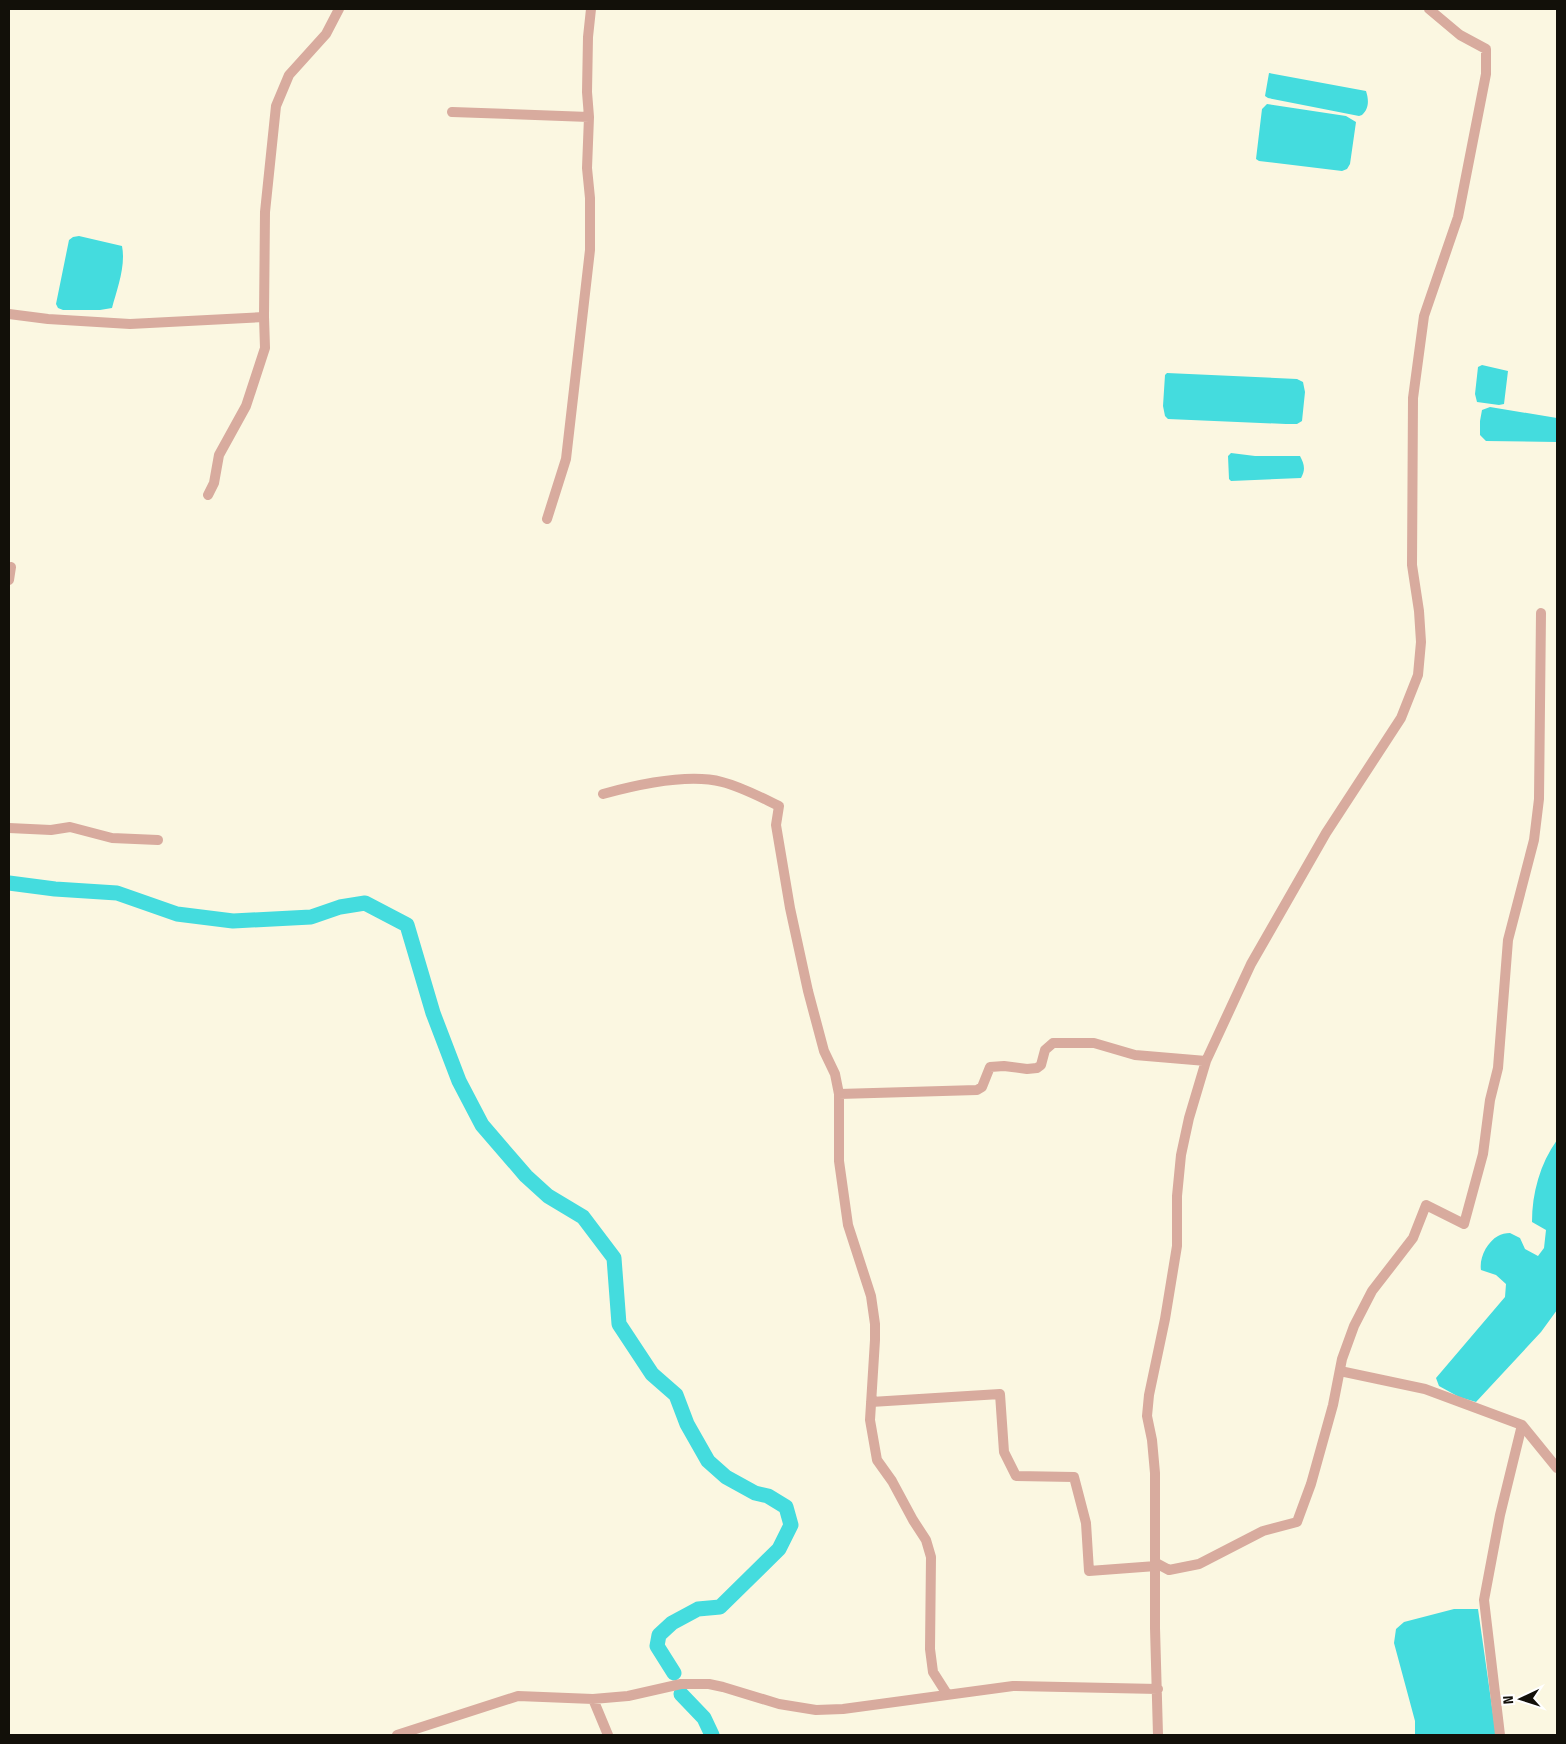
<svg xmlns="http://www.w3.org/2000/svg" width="1566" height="1744" viewBox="0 0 1566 1744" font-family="'Fira Sans Condensed',sans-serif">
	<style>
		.water { fill: #44dcde }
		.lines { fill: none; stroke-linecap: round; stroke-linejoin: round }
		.river { stroke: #44dcde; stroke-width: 15 }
		.minor { stroke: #d8ab9e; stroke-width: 10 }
	</style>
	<rect width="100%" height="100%" fill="#fbf7e1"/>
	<path class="water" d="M1269,73l97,18c3,9 3,18 -4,24l-3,1 -91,-18 -3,-2z
		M1267,104l79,12 10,6 -6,42 -3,5 -5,2 -83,-10 -3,-2 6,-50z
		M79,236l43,10c4,20 -5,43 -10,62l-12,2h-37l-5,-2 -2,-4 13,-64 4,-3z
		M1482,365l26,6 -4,33 -5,1 -22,-3 -2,-8 3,-27z
		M1167,373l130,6 6,3 2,10 -3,29 -5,3h-11l-118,-5 -3,-3 -2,-10 2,-31z
		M1490,407l67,11v24l-71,-1 -6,-6v-14l2,-11z
		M1231,453l24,3h45c4,8 6,13 1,22l-70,3 -2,-2 -1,-23z
		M1557,1140v170l-16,22 -65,70 -17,-5 -20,-11 -3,-8 69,-81 1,-13 -10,-9 -15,-5c-2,-12 6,-28 17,-34 3,-2 8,-3 12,-3l10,5 5,11 13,7 6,-8 2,-18 -14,-8c0,-29 8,-58 25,-82z
		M1454,1609h24l18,126h-81v-14l-21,-78 2,-14 8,-7z"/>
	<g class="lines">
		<path class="river" d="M9,883l46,6 62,4 60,21 56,7 78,-4 29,-10 25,-4 42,22 26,88 26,68 23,44 44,51 22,20 35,21 31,41 5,66 33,50 24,21 11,29 21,37 18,16 29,16 13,3 18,11 5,18 -12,24 -59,58 -22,2 -26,14 -13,12 -2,11 17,27
			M681,1694l23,24 8,17"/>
		<path class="minor" d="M452,112l137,5
			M9,314l39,5 82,5 134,-7 1,31 -19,58 -27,49 -5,28 -6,12
			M264,317l1,-105 11,-106 13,-31 37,-41 13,-25
			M547,519l19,-60 24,-209v-52l-3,-30 2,-51 -2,-25 1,-55 3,-28
			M9,580l2,-13
			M603,794c33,-9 85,-21 119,-12 20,5 38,15 57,24l-3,19 14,83 18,83 16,60 11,23 4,20v67l9,64 23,71 4,28v16l-5,80 7,40 15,21 21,39 13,20 5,17 -1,92 3,23 14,22
			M9,828l42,2 19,-3 42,11 46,2
			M839,1094l138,-4 5,-3 8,-20 14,-1 23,3 10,-1 4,-3 4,-15 8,-7h41l41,12 71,6
			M1340,1371l85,18 97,36 35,43
			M871,1402l129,-8 4,58 12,24 58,1 12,46 3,48 67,-5
			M1156,1563l13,7 30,-6 64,-33 34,-9 14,-38 22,-79 9,-46 12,-33 18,-35 41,-53 13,-33 38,19 19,-70 7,-54 8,-32 10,-128 26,-100 5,-41 2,-186
			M593,1699l15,36
			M397,1735l121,-39 75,3 35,-3 53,-12h28l14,3 56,17 37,6 27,-1 170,-23 145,3
			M1158,1735l-3,-107v-155l-3,-33 -5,-24 2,-21 16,-76 12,-73v-50l4,-41 8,-37 17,-57 45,-97 75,-131 75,-115 17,-43 3,-33 -2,-31 -7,-46 1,-167 11,-82 34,-99 28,-143v-25l-26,-14 -31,-26
			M1500,1735l-16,-135 16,-85 22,-90"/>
	</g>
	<rect width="1566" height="1744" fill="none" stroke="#121009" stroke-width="20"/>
	<g transform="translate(1521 1699) rotate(266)" stroke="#ffffff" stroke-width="4" paint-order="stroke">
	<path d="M0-4L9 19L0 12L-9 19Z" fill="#121009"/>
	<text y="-8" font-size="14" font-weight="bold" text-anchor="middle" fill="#121009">N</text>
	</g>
</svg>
